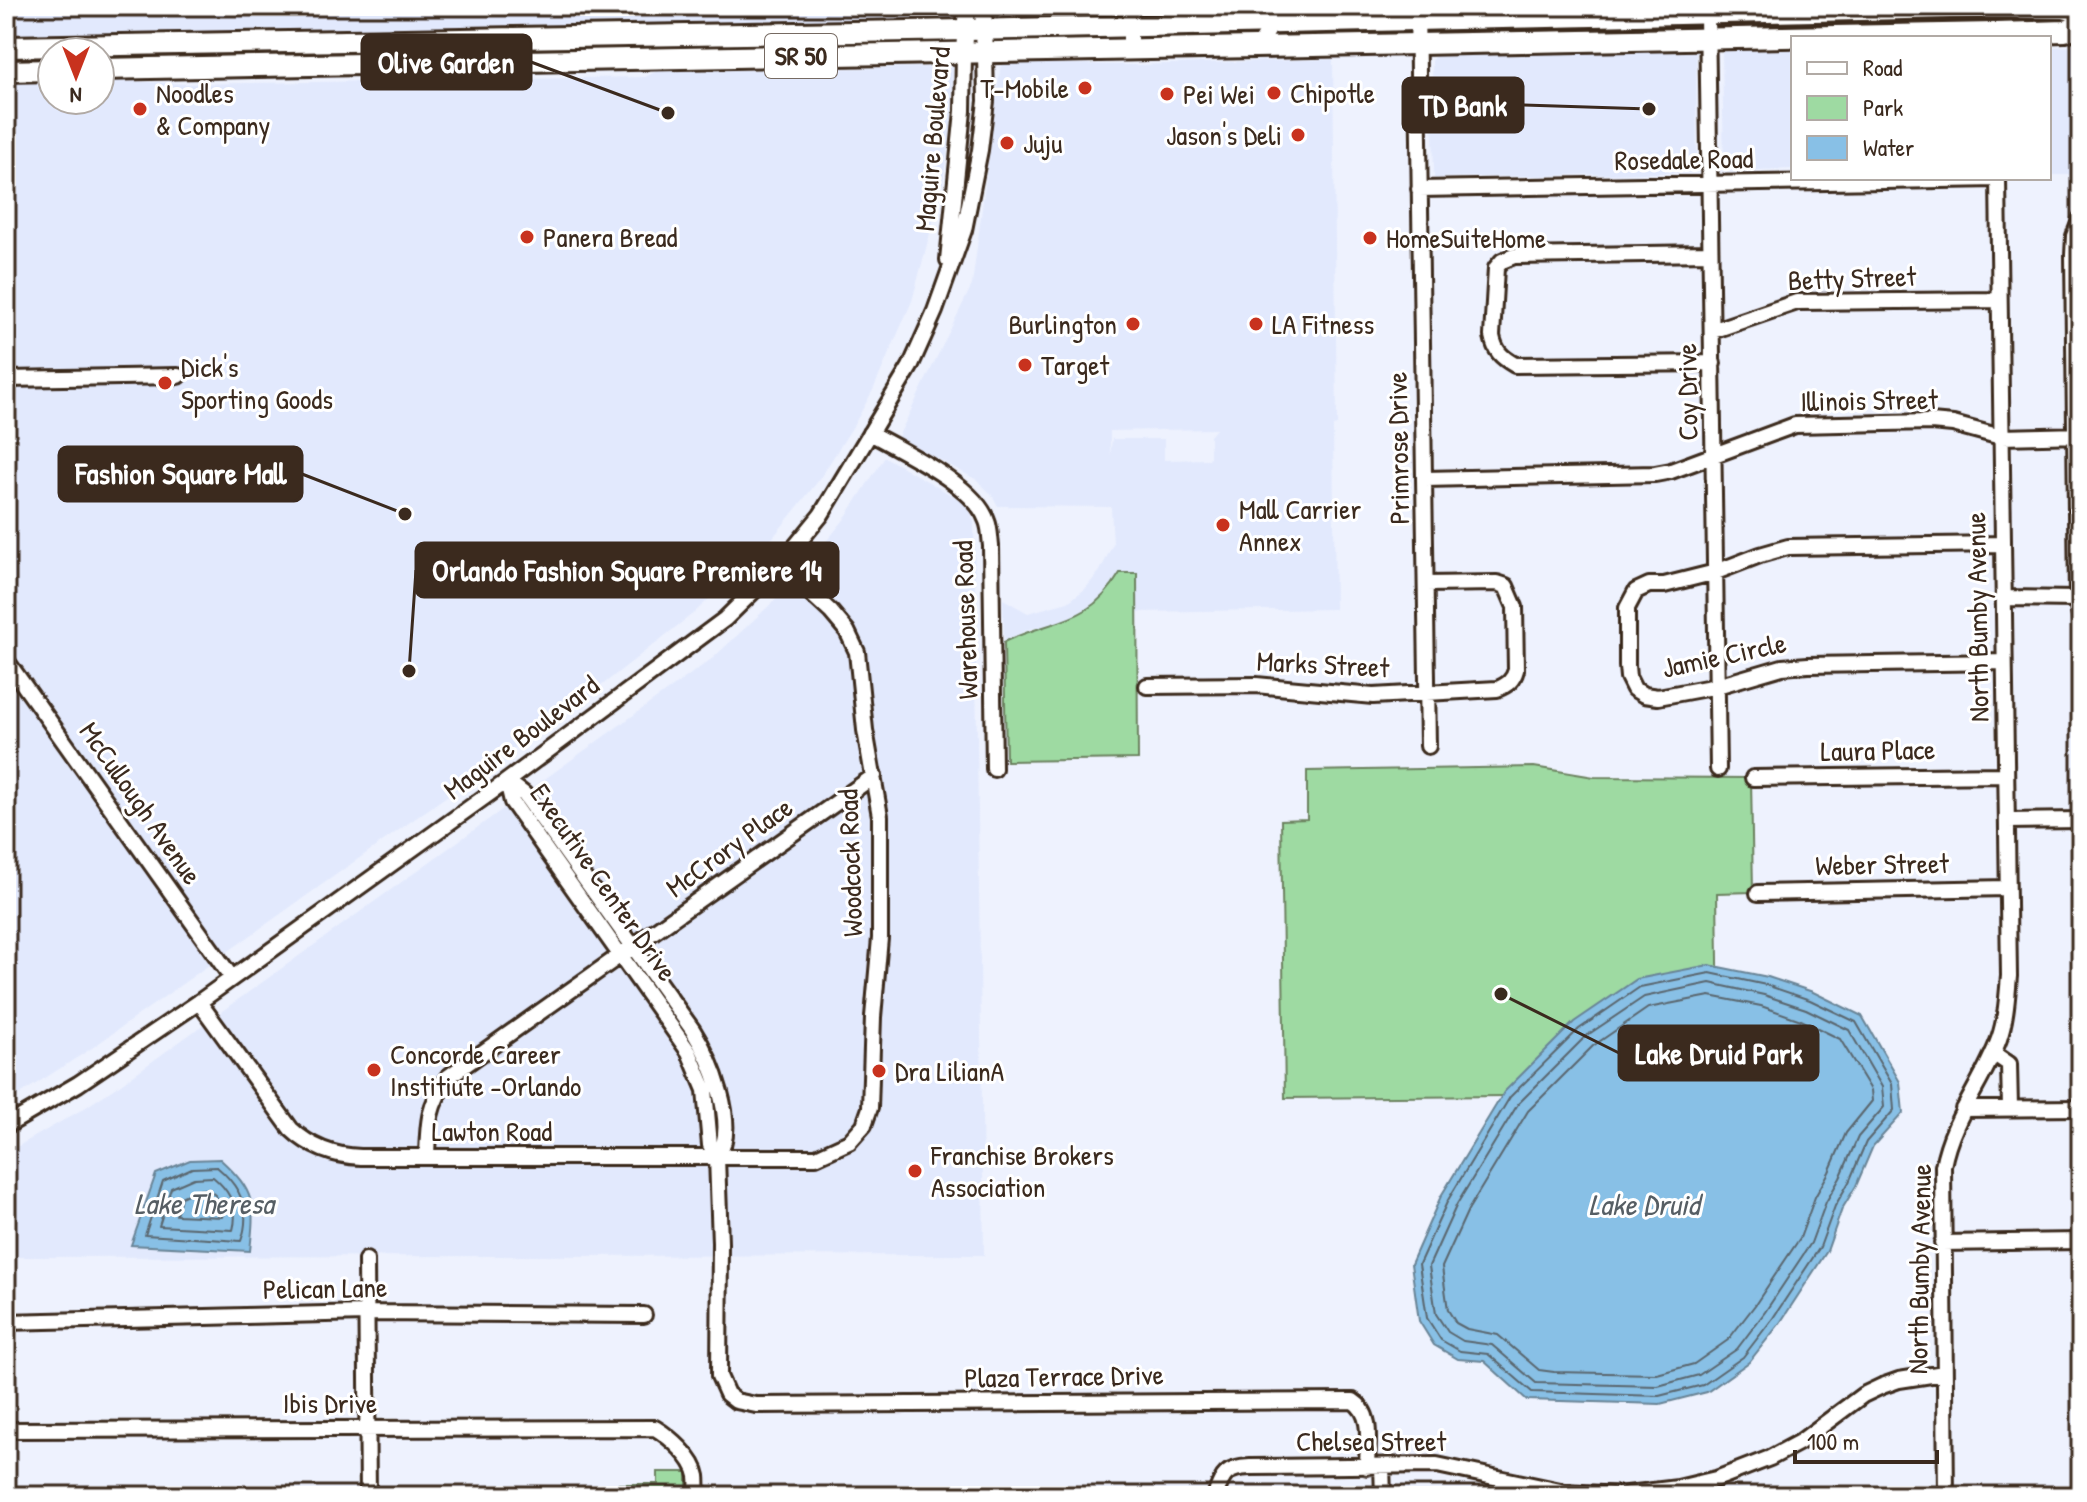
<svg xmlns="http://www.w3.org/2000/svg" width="2087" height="1502" viewBox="0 0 2087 1502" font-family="'Patrick Hand',sans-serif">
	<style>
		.built { fill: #e2e9fd; fill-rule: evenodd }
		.green { fill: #9edaa2; stroke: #6c8260; stroke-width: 2 }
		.water { fill: #88c0e6; stroke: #698496; stroke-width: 2 }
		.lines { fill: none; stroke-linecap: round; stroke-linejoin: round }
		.shore { stroke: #5a666e; stroke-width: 2 }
		.minor-casing { stroke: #3b2a1e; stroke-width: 20 }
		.major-casing { stroke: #3b2a1e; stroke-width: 22 }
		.highway-casing { stroke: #3b2a1e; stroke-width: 26 }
		.minor { stroke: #fff; stroke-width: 14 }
		.major { stroke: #fff; stroke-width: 16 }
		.highway { stroke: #fff; stroke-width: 20 }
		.poi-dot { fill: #c8321e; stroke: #fff; stroke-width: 3 }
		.labels { text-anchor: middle; stroke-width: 6; stroke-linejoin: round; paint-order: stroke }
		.shield { fill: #fff; stroke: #766a62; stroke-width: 2 }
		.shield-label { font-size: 26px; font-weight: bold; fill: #3b2a1e }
		.poi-label { font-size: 28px; fill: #3b2a1e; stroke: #fff; text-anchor: start }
		.street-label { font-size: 28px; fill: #3b2a1e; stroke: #fff }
		.water-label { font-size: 30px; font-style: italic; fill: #565e64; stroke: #fff }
		.leader { fill: none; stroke: #3b2a1e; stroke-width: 3 }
		.callout-dot { fill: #3b2a1e; stroke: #fff; stroke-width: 3 }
		.callout { fill: #3b2a1e; stroke: #3b2a1e; stroke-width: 3 }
		.callout-label { font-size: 30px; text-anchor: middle; font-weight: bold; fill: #fff }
	</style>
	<rect width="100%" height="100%" fill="#eef2fe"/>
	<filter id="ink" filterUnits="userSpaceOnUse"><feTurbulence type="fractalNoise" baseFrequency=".0125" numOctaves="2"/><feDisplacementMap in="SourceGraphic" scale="16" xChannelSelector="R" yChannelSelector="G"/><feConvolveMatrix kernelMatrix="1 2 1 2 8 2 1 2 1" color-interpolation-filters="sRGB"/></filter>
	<g filter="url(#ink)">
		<path class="built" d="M6,6h947v14l-947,16z
			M2081,46l-1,129h-31v-128z
			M1793,47v122l-69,2 -2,-122z
			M1696,49l1,123 -263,6 -2,-118 4,-6z
			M1333,59l4,366 -4,1 2,183 -197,3 -1,-39h-17l-8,14 -30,26 -21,11 -32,5 -25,13 -1,-43 25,14 40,-11 17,-13 15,-18 13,-27 -2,-37 -113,-1 -6,-11 -15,-15 -79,-43 74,-152 29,-222 135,2zM1216,429l-6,7v23l-46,1v-21h-52l-2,16v-24z
			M953,67l-2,60 -9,61 -30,113 -39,89 -18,33 -36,57 -52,65 -72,67 -103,81 -500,355 -86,55v-1023l46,-1v21h48v-21l85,5 460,-7 12,-6z
			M885,457l75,43 10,10 4,12 10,733 -978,2v-104l77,-44 35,-23 595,-428 75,-70 55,-67z"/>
		<path class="green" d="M1120,573h17l1,186 -132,2 -2,-119c48,-24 84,-15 116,-69z
			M1534,767l60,10 157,1 2,114 -36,1 3,201 -435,4 -4,-278 26,-1v-48z
			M658,1472h29v24h-83l4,-12h50z"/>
		<path class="water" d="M1709,965l59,12 45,15 49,24 38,66 3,31 -30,33 -17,40 -14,23 -15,42 -47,72 -31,39 -42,30 -47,12 -133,-4 -43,-39 -26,-2 -24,-14 -15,-24 -8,-57 30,-68 63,-104 70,-70 63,-43z
			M220,1159c36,33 35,45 30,92l-119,-6 25,-71 34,-14z"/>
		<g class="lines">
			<path class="shore" d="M1710,973l56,12 44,15 46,22 36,62 2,26 -28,32 -17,40 -14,24 -15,41 -47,71 -30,39 -40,28 -44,11 -127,-4 -44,-38 -28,-3 -19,-11 -14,-22 -8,-54 29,-64 62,-103 69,-68 61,-42z
				M1710,983l54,12 42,14 43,21 33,57 2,20 -26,30 -18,41 -14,24 -15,41 -46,69 -28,37 -38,26 -41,11 -122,-3 -44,-38 -29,-4 -15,-9 -12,-18 -7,-48 28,-62 61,-100 68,-68 58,-39z
				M1710,996l51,10 40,14 39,19 31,51 1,11 -26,32 -17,39 -14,25 -15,41 -45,67 -27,35 -34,24 -37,10 -103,-2 -15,-2 -41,-35 -31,-6 -11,-6 -8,-13 -6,-43 26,-57 60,-99 65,-65 55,-38z
				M192,1168l25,-1c24,20 35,44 24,74l-96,-6 18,-54z
				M194,1178l19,-1c17,14 26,31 20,53l-74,-4 12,-38z
				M208,1189l8,7 8,16 -2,5 -46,-2 5,-18 15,-7z"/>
			<defs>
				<path id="minor" d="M1130,6v43
					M1417,6l11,740
					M1707,13l11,756
					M1258,47l15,-24v-17
					M1419,189l579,-10
					M2081,218l-7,18 -1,19 4,344 4,24
					M1710,253l-196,3 -12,5 -6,7 -4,68c3,15 9,21 23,29l198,-2
					M948,260l15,-149 1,-58
					M1712,331l85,-29 202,-2
					M6,379l172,-3
					M870,433c32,18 105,52 117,88 3,7 3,17 4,25l3,223
					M1425,479l230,-5 16,-3 124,-46 136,-3 22,2 48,13 80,-2
					M2002,544l-214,3 -28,8 -44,17 -52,13h-15l-13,6 -9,17v58l1,11 6,12 10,6 14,2 59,-11 65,-19 26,-2 196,-3
					M2003,598l74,1
					M6,660l226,318
					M1147,686l109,-1 117,11 124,-7c10,-4 16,-8 19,-19l-1,-63 -9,-21 -9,-3 -71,1
					M1753,778l252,-3
					M507,781l17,13 168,235c18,28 48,97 25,128l3,86 -1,133 8,18 9,7 20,4 597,-4c21,13 14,43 14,66
					M507,781l5,21 177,250 16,38 5,55 7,12
					M2007,821l74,-1
					M1758,893l249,-5
					M199,1002l92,127c20,19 43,27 70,28h455l33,-15 15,-17 6,-17 3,-91 7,-79v-122l-15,-86 -8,-78 -10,-21 -16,-19 -51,-47
					M1993,1053l16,11 1,44
					M1963,1109l118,-1
					M6,1126l72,-42 121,-82 308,-221 218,-162 55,-54 41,-50 89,-148 25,-56 29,-81 16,-80 6,-49 -1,-48
					M427,1157c1,-35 1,-50 21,-80l426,-301
					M1942,1243l139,-2
					M366,1260l2,236
					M6,1322l360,-9 278,2
					M6,1430l649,-2c15,9 39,30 42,48 1,7 0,14 0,20
					M1382,1466l1,30
					M1215,1496c8,-22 11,-28 35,-29l187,-2 128,27 54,3 59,-7 38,-9 54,-21 30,-16 63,-47 19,-9 17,-6 45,-7
					M1946,1496l-3,-330c9,-48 40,-83 56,-127 7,-20 8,-41 10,-63l-11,-798"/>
				<path id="major" d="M983,6l2,47
					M964,53l3,-47"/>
				<path id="highway" d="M6,47l960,-17 1029,-23 69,1 17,5
					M100,69l1896,-36 69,-2 16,-5
					M6,71l46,-1"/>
			</defs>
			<use href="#minor" class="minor-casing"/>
			<use href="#major" class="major-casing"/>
			<use href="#highway" class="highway-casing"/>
			<use href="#minor" class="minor"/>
			<use href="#major" class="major"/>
			<use href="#highway" class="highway"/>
		</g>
	</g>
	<g class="poi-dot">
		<circle cx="1085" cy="88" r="8"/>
		<circle cx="1274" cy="93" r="8"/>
		<circle cx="1167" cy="94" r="8"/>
		<circle cx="140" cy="109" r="8"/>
		<circle cx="1298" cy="135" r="8"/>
		<circle cx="1007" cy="143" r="8"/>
		<circle cx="527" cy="237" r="8"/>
		<circle cx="1370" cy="238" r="8"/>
		<circle cx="1133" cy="324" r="8"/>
		<circle cx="1256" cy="324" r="8"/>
		<circle cx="1025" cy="365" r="8"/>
		<circle cx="165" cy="383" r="8"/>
		<circle cx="1223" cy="525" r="8"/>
		<circle cx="374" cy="1070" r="8"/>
		<circle cx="879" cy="1071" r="8"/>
		<circle cx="915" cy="1171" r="8"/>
	</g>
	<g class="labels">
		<rect class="shield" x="765" y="34" width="72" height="44" rx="6"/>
		<g class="shield-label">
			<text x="801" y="65">SR 50</text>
		</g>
		<g class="poi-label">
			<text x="1069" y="98" text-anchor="end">T-Mobile</text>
			<text x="156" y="103">Noodles<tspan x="156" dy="32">&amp; Company</tspan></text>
			<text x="1290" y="103">Chipotle</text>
			<text x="1183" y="104">Pei Wei</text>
			<text x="1282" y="145" text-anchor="end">Jason's Deli</text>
			<text x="1023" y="153">Juju</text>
			<text x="543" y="247">Panera Bread</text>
			<text x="1386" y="248">HomeSuiteHome</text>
			<text x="1117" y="334" text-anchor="end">Burlington</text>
			<text x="1272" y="334">LA Fitness</text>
			<text x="1041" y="375">Target</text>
			<text x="181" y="377">Dick's<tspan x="181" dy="32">Sporting Goods</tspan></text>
			<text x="1239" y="519">Mall Carrier<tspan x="1239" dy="32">Annex</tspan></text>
			<text x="390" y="1064">Concorde Career<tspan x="390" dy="32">Institiute -Orlando</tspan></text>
			<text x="895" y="1081">Dra LilianA</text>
			<text x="931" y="1165">Franchise Brokers<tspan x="931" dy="32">Association</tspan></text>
		</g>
		<g class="street-label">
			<text transform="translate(932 139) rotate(-85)" y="10">Maguire Boulevard</text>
			<text transform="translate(1684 159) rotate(-1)" y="10">Rosedale Road</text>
			<text transform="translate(1852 278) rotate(-2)" y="10">Betty Street</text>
			<text transform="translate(1687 392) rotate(-91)" y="10">Coy Drive</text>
			<text transform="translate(1869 400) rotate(-1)" y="10">Illinois Street</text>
			<text transform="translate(1398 448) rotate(-91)" y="10">Primrose Drive</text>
			<text transform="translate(1977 617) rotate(-91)" y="10">North Bumby Avenue</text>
			<text transform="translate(965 620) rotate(-92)" y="10">Warehouse Road</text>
			<text transform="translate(1724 655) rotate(-12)" y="10">Jamie Circle</text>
			<text transform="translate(1323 664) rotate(3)" y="10">Marks Street</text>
			<text transform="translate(521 737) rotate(-37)" y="10">Maguire Boulevard</text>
			<text transform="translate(1878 750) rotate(-1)" y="10">Laura Place</text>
			<text transform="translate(141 803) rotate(55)" y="10">McCullough Avenue</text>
			<text transform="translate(729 847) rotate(-36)" y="10">McCrory Place</text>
			<text transform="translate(850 863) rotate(-92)" y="10">Woodcock Road</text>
			<text transform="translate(1882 864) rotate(-1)" y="10">Weber Street</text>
			<text transform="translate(604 882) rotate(55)" y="10">Executive Center Drive</text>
			<text x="492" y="1141">Lawton Road</text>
			<text transform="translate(1919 1269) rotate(-89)" y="10">North Bumby Avenue</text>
			<text transform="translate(325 1288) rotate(-1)" y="10">Pelican Lane</text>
			<text transform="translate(1064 1376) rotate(-1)" y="10">Plaza Terrace Drive</text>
			<text x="330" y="1413">Ibis Drive</text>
			<text x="1371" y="1451">Chelsea Street</text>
		</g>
		<g class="water-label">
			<text x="204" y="1214">Lake Theresa</text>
			<text x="1644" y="1215">Lake Druid</text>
		</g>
	</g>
	<path class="leader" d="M668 113L531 62M1649 109L1523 105M405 514L302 474M409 671L416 570M1501 994L1619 1053"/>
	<g class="callout-dot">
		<circle cx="668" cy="113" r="8"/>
		<circle cx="1649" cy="109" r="8"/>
		<circle cx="405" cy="514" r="8"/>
		<circle cx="409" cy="671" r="8"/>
		<circle cx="1501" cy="994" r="8"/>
	</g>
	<g class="callout">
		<rect x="362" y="35" width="169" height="54" rx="8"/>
		<rect x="1403" y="78" width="120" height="54" rx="8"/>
		<rect x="59" y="447" width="243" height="54" rx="8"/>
		<rect x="416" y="543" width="422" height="54" rx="8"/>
		<rect x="1619" y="1026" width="199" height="54" rx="8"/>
	</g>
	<g class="callout-label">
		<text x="446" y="73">Olive Garden</text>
		<text x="1463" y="116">TD Bank</text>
		<text x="181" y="484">Fashion Square Mall</text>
		<text x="627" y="581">Orlando Fashion Square Premiere 14</text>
		<text x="1719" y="1064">Lake Druid Park</text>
	</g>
	<rect width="2087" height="1502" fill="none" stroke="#fff" stroke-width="32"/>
	<rect x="16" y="16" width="2055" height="1470" fill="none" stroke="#3b2a1e" stroke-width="3" filter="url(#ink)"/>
	<rect x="1791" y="36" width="260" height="144" fill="#ffffff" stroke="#b1aaa5" stroke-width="2"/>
	<rect x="1807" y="62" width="40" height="12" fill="#ffffff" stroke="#b1aaa5" stroke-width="2"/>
	<text x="1863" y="76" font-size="24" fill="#3b2a1e">Road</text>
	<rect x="1807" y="96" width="40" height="24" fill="#9edaa2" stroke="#b1aaa5" stroke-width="2"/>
	<text x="1863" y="116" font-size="24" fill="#3b2a1e">Park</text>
	<rect x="1807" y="136" width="40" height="24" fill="#88c0e6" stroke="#b1aaa5" stroke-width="2"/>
	<text x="1863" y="156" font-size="24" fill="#3b2a1e">Water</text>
	<g transform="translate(76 76) rotate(180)"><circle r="38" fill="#ffffff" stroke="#b1aaa5" stroke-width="2"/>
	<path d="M0-6L14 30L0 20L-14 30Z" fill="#c8321e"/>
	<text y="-12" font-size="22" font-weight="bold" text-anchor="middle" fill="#3b2a1e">N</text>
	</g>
	<path d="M1795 1450v12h142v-12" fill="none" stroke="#3b2a1e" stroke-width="4"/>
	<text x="1807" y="1450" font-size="24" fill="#3b2a1e" stroke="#ffffff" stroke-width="6" paint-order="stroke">100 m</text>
</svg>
